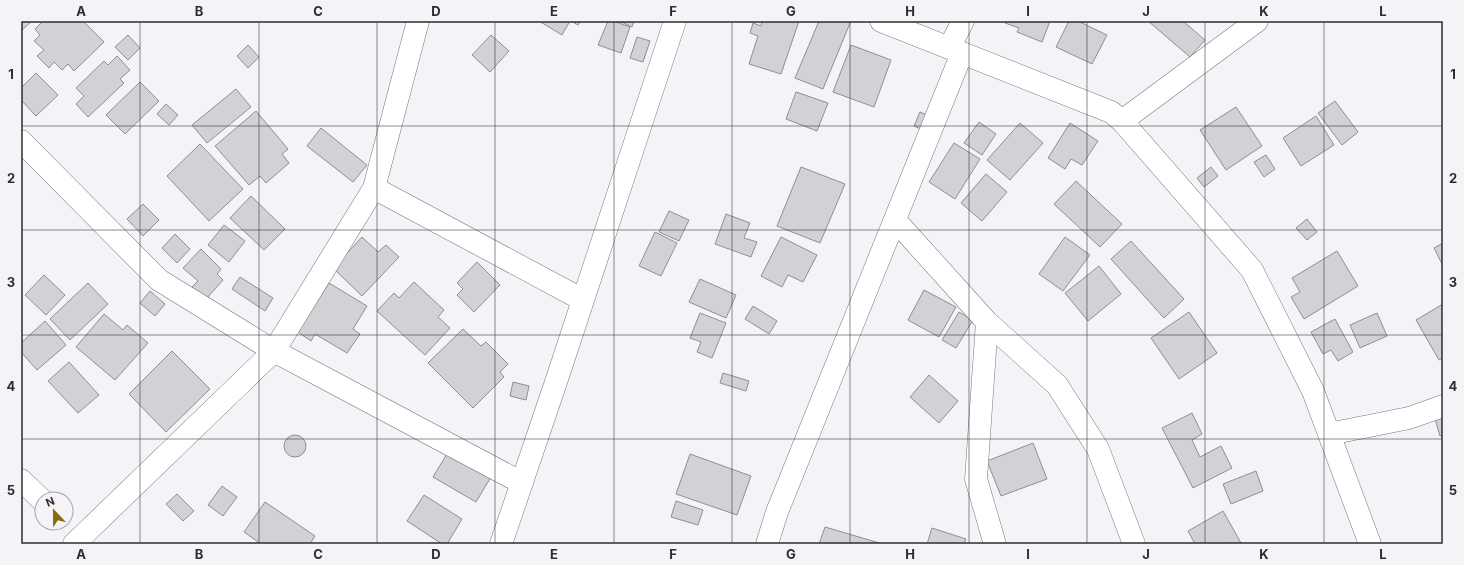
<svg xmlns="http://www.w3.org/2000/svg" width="1464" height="565" viewBox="0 0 1464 565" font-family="Inter,sans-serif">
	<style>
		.building { fill: #d2d1d5; stroke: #908e92 }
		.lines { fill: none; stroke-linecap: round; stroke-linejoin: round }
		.minor-casing { stroke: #79787c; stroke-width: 23 }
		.minor { stroke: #fff; stroke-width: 22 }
		.grid { fill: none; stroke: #2d2c2e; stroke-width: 1; stroke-opacity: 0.55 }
		.neatline { fill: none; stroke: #2d2c2e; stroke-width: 1.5 }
		.grid-label { font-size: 13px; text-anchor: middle; font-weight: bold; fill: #2d2c2e }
	</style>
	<rect width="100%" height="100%" fill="#f5f3f7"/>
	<path class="building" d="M21,21h11l-11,10z
		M43,21h40l21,21 -30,29 -6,-7 -6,6 -8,-8 -5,6 -12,-12 7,-6 -10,-9 6,-6 -5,-6z
		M539,21h31l-8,14z
		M571,21h10l-3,4z
		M608,21h5l17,6 -9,26 -23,-8z
		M619,21h15l-2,6z
		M762,21h37l-18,53 -32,-10 9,-28 -8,-3 3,-10 8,3z
		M819,21h27l4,2 -27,66 -28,-11z
		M1006,21h44l-8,21 -25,-10 2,-4 -14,-5z
		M1069,21h9l29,14 -15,29 -36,-17z
		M1148,21h35l22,19 -15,17z
		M128,35l12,13 -12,12 -13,-13z
		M491,35l18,16 -19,21 -18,-17z
		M637,37l13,4 -7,21 -13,-4z
		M248,45l11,12 -11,11 -11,-12z
		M851,45l40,15 -17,47 -41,-15z
		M117,56l13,14 -10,9 4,4 -36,34 -12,-13 8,-8 -8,-8 28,-27 4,4z
		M36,73l22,22 -22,21 -15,-16v-12z
		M140,82l19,19 -34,33 -19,-19z
		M236,89l15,18 -44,36 -15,-18z
		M796,92l32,11 -11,28 -31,-12z
		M1335,101l23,31 -16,13 -24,-32z
		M166,104l12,11 -9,10 -12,-11z
		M1236,107l26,39 -36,24 -26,-40z
		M256,111l32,38 -6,5 7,9 -23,20 -6,-7 -11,9 -34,-39z
		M920,112l9,4 -6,14 -9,-4z
		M1316,116l18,29 -33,21 -18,-28z
		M979,122l17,12 -14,21 -18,-12z
		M1020,123l23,20 -33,37 -23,-20z
		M1070,123l28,18 -16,24 -11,-6 -6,10 -17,-11z
		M321,128l46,37 -14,17 -46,-36z
		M954,143l26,16 -25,40 -26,-17z
		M200,144l43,45 -34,32 -42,-45z
		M1266,155l9,14 -11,8 -10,-15z
		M801,167l44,17 -25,59 -43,-17z
		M1211,167l7,9 -14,11 -7,-9z
		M986,174l21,18 -25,29 -21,-18z
		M1076,181l46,43 -22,23 -46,-43z
		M251,196l34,33 -21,21 -34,-32z
		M143,204l16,16 -16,16 -16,-17z
		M669,211l20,9 -10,21 -20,-9z
		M726,214l24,9 -6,15 13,4 -6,15 -36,-13z
		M1307,219l10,13 -10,8 -11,-12z
		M224,225l21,16 -16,21 -21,-17z
		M655,232l22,11 -16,33 -22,-10z
		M175,234l15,15 -13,14 -15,-15z
		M362,237l16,15 8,-7 13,12 -37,39 -29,-28z
		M781,237l36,18 -14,27 -15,-7 -6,12 -21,-11z
		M1065,237l25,18 -27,36 -24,-17z
		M1131,241l53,58 -20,19 -53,-59z
		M1443,243v23l-9,-18z
		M201,249l20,20 -4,5 6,6 -17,19 -14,-12 6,-6 -15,-13z
		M1337,251l21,35 -54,33 -13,-22 9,-5 -8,-14z
		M477,262l23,23 -26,27 -17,-17 6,-6 -6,-6z
		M1099,266l22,28 -33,27 -23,-28z
		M44,275l21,20 -19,20 -21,-20z
		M240,277l33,21 -8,13 -33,-22z
		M700,279l36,16 -10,23 -37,-16z
		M414,282l30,28 -6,7 12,11 -25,27 -48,-44 17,-18 5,5z
		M88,283l20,21 -38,36 -20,-21z
		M329,283l38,23 -14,23 7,5 -13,19 -32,-19 -4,7 -13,-9z
		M924,290l32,17 -17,30 -31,-17z
		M150,291l15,13 -10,12 -15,-13z
		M1443,304v54l-4,2 -23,-40z
		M753,306l24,15 -8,13 -24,-15z
		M959,312l14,8 -17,28 -14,-8z
		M1189,312l28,41 -38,26 -28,-41z
		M700,313l26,10 -14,35 -15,-6 4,-10 -11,-4z
		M1377,313l10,23 -27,12 -10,-23z
		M104,314l19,16 4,-5 21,18 -33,37 -39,-33z
		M1335,319l18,33 -15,9 -7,-11 -8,4 -12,-22z
		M45,321l21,24 -29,25 -16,-18v-9z
		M463,329l18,17 5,-4 22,22 -8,8 4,5 -31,31 -45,-45z
		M172,351l38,38 -44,43 -37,-38z
		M69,362l30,33 -21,18 -30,-32z
		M723,373l26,8 -3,10 -26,-8z
		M929,375l29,26 -19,22 -29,-26z
		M513,382l16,4 -3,14 -16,-4z
		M1192,413l10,21 -10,6 8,17 21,-11 11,22 -39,20 -31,-60z
		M1443,416v19l-3,1 -5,-17z
		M284 446a11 11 0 1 1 22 0a11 11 0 1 1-22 0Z
		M1033,443l14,36 -46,17 -14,-35z
		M448,452l43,25 -15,25 -43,-25z
		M690,454l61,22 -14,39 -61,-21z
		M1256,471l7,20 -32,13 -8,-20z
		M222,486l15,11 -14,19 -15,-11z
		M177,494l17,17 -11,10 -17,-17z
		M424,495l38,24 -15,25h-5l-35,-23z
		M676,501l27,9 -5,15 -27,-8z
		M265,502l50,34 -5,8h-49l-17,-12z
		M1223,511l18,32 -46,1 -7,-13z
		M825,527l58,17h-64z
		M932,528l34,11 -2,5h-37z"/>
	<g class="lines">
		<defs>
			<path id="minor" d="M881,21l230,91 11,9 130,149 61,121 57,153
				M949,48l14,-27
				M1122,121l135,-100
				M21,141l138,139 115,71 248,132
				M374,188l209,112
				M895,220l92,102 70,63 41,64 36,95
				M987,322l-11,157 18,62v3
				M1329,434l80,-16 34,-12
				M21,480l21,20
				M74,544l200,-193 100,-163 44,-167
				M501,544l56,-165 118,-358
				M767,544l10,-32 185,-459"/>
		</defs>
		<use href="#minor" class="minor-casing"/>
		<use href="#minor" class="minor"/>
	</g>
	<path class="grid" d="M140,21v523M259,21v523M377,21v523M495,21v523M614,21v523M732,21v523M850,21v523M969,21v523M1087,21v523M1205,21v523M1324,21v523M21,126h1422M21,230h1422M21,335h1422M21,439h1422"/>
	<rect width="1464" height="565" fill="none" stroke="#f5f3f7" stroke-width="44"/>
	<g transform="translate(54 511) rotate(338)"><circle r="19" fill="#f5f3f7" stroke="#a5a3a7"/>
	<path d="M0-3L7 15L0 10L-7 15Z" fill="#846e0d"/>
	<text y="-6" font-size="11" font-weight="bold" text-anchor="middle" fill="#2d2c2e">N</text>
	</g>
	<rect x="22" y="22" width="1420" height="521" class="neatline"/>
	<g class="grid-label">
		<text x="81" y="16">A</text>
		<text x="199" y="16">B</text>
		<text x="318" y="16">C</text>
		<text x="436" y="16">D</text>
		<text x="554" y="16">E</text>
		<text x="673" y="16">F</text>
		<text x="791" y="16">G</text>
		<text x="910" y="16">H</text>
		<text x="1028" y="16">I</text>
		<text x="1146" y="16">J</text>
		<text x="1264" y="16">K</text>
		<text x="1383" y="16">L</text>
		<text x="11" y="79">1</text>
		<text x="1453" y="79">1</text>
		<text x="11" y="183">2</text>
		<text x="1453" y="183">2</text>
		<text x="11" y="287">3</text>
		<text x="1453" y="287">3</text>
		<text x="11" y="391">4</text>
		<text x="1453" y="391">4</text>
		<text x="11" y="495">5</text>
		<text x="1453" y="495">5</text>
		<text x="81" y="559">A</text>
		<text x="199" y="559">B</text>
		<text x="318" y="559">C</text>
		<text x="436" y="559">D</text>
		<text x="554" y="559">E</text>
		<text x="673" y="559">F</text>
		<text x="791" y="559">G</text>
		<text x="910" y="559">H</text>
		<text x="1028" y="559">I</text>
		<text x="1146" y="559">J</text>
		<text x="1264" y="559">K</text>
		<text x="1383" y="559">L</text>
	</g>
</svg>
